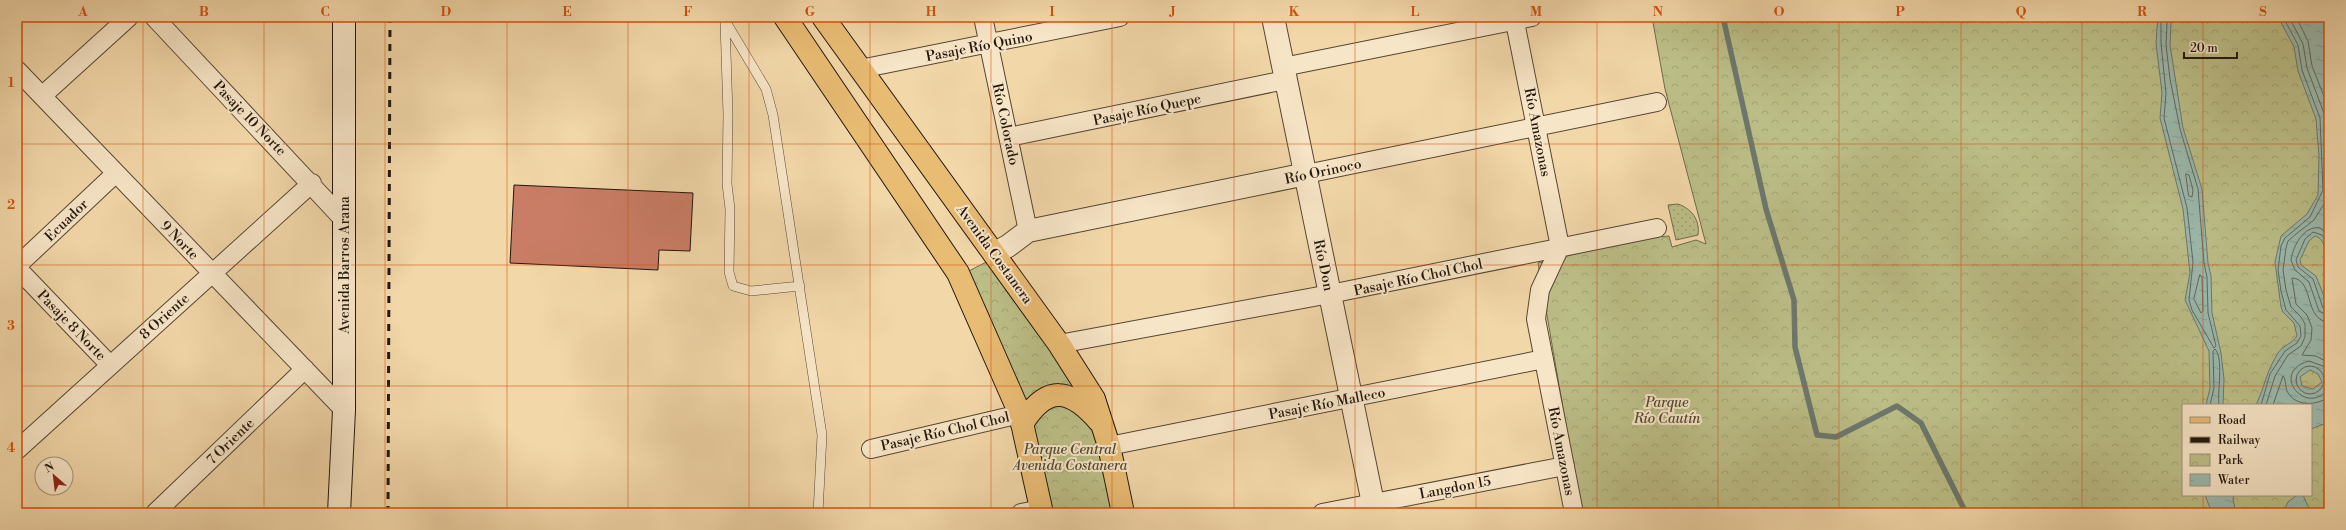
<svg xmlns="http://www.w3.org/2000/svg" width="2346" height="530" viewBox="0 0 2346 530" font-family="'Libre Bodoni',serif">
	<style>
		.grass { fill: url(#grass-dots); stroke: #6f6a4a }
		.park { fill: url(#park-crowns); stroke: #6f6a4a; fill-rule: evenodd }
		.water { fill: url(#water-ripples); stroke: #6b786d; fill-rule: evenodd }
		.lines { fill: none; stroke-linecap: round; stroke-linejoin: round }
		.shore { stroke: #5e685d; stroke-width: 1 }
		.stream { stroke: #6b786d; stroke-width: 5.5 }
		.building { fill: #ca7d66; stroke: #22160d }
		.service-casing { stroke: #564634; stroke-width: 10 }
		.minor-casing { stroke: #564634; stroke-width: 20 }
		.tertiary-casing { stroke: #564634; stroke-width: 24 }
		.secondary-casing { stroke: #22160d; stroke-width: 24 }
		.primary-casing { stroke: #22160d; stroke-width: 24 }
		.service { stroke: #f7e5c7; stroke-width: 9 }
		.minor { stroke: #f7e5c7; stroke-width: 18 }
		.tertiary { stroke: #f7e5c7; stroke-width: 22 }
		.secondary { stroke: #f7e5c7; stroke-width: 22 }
		.primary { stroke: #e9bc74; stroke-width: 22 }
		.rail { stroke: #22160d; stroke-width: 3; stroke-dasharray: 7 7; stroke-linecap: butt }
		.grid { fill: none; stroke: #d4520c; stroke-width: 1; stroke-opacity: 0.55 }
		.labels { text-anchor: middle; stroke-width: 4; stroke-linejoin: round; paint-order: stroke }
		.street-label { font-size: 14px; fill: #22160d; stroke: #f7e5c7 }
		.park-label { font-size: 14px; font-style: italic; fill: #504832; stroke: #f7e5c7 }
		.neatline { fill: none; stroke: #d4520c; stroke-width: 1.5 }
		.grid-label { font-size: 13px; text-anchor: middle; font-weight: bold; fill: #d4520c }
	</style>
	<defs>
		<pattern id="grass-dots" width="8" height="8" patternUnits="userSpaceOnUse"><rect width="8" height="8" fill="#bcbe87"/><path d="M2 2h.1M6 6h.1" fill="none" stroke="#a1a373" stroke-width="1.8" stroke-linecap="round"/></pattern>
		<pattern id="park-crowns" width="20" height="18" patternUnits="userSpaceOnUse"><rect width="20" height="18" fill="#bcbe87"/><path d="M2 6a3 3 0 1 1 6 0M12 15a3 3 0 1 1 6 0" fill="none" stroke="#a1a373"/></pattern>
		<pattern id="water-ripples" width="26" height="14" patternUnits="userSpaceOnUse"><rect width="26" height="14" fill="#9bb9ad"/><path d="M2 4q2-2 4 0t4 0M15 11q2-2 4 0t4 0" fill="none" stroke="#859e94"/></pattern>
	</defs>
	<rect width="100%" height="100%" fill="#f2d7a9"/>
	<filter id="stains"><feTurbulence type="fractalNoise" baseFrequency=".005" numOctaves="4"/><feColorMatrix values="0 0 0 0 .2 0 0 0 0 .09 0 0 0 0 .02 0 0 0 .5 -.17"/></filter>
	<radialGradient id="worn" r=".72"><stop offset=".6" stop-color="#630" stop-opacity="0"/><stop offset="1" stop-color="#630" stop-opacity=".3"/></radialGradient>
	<path class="grass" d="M1678,204c14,5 22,16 20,31l-22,5 -8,-35z"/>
	<path class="park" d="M1652,17h677v496h-748l-43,-250 103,-25 28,-2 3,11 24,-7 10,4 -41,-155zM2183,405h128v90h-128z
		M994,258l97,143 27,112h-74l-81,-239z"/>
	<path class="water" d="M2158,17h17l-4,7 -1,21 13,83 19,61 6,74 3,13 1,37 9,40 3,26 -1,26h-17l4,-17 -1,-37 -24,-51 5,-27 -7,-64 -23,-91 2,-25 -6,-50z
		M2278,17h51v241c-4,-8 -5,-20 -14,-22l-6,5 -9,19 1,5 15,11 13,33v113l-18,7v-24h-55c9,-19 10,-33 22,-52 5,-8 14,-9 19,-17l-3,-13 -11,-11 -2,-5 -6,-45 6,-26 26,-22 11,-19 1,-39 -3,-37 -18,-48 -4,-24zM2310,370l8,4 4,8 -9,7 -11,-3 -2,-9z
		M2205,495h29l-1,4 3,14h-24z
		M2297,495h6l8,18 -25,-1 -1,-4 3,-6z"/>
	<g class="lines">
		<path class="shore" d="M2161,17v26l5,50 -2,25 23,90 6,54 -4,38 3,10 22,38 2,-2 -8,-33 -1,-36 -3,-14 -6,-74 -18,-60 -10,-50 -4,-34 1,-22 3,-6
			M2296,17l12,24 4,25 17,43
			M2186,174l3,1 4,15 -1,7 -3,-1z
			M2329,236l-9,-8c-16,-3 -27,18 -29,32l4,10 14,12 10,29 10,5
			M2329,247l-7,-12 -9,-3 -8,7 -9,21 2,7 15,12 10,29 6,3
			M2200,275l2,2 1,34 -2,2 -7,-14z
			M2329,322c-26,-1 -14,-43 -37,-44l4,26 11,11 5,13 -1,12 -9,15 14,1 13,7
			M2296 380a14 14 0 1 1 28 0a14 14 0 1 1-28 0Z
			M2329,375l-6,-9 -14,-5c-41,11 -2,58 20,27
			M2210,405l4,-17 -1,-37 2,-2c9,10 2,43 4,56
			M2261,405l9,-31 15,-23 12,-8 4,-7 -1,-10 -14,-16 -5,-19 -3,-21 3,-24 4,-8 25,-21 13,-27 -3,-72 -18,-48 -4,-25 -15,-28
			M2266,405l9,-29 13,-21 13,-9 4,-9v-13l-4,-7 -10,-10 -5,-17 -3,-20 3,-22 2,-7 8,-7 18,-14 10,-16 4,-13 -3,-75 -18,-48 -4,-24 -14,-27
			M2273,405l10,-29c3,3 2,10 4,15 8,16 29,15 42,6"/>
		<path class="stream" d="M1723,17l43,192 28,91 1,47 22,88 19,2 61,-31 24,17 45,90"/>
	</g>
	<path class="building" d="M514,185l179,8 -3,58 -31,-1 -1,20 -148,-7z"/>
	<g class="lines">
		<defs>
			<path id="service" d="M723,17l43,72 7,26 49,320 -4,78
				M725,22l3,92 -1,70 3,25 -1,63 4,14 18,5 49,-5"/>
			<path id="minor" d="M154,17l190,203
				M983,17l45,214
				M1514,17l46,230 -20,43 -4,29 38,194
				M1283,67l249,-50
				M860,69l260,-52
				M17,70l327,340
				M42,96l87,-79
				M1009,137l276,-57
				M1306,174l351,-72
				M17,266l99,-93
				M17,268l93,97
				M1059,344l271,-50 327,-66
				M1109,446l435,-87
				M871,449l149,-35
				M17,450l295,-267
				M155,513l150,-144
				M1021,513l20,-4
				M1322,513l243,-47"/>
			<path id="tertiary" d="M1273,17l102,496
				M995,253l13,-7 20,-15 278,-57"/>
			<path id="secondary" d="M339,513l5,-103v-393"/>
			<path id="primary" d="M785,17l173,256 62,141 22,99
				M823,17l236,327 35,55 15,47 14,67
				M1022,424c25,-40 48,-36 77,-3"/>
		</defs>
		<use href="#service" class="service-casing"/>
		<use href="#minor" class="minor-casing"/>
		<use href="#tertiary" class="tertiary-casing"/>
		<use href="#secondary" class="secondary-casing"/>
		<use href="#primary" class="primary-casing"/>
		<use href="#service" class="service"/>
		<use href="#minor" class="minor"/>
		<use href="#tertiary" class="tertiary"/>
		<use href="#secondary" class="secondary"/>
		<use href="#primary" class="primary"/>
		<path class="rail" d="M388,513l2,-496"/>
	</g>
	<path class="grid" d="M143,17v496M264,17v496M385,17v496M507,17v496M628,17v496M749,17v496M870,17v496M991,17v496M1112,17v496M1234,17v496M1355,17v496M1476,17v496M1597,17v496M1718,17v496M1839,17v496M1961,17v496M2082,17v496M2203,17v388M17,144h2312M17,265h2312M17,386h2312M2203,495v18"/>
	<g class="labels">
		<g class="street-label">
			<text transform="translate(979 46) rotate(-11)" y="5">Pasaje Río Quino</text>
			<text transform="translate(1147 109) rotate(-12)" y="5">Pasaje Río Quepe</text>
			<text transform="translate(250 118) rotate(46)" y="5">Pasaje 10 Norte</text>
			<text transform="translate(1006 124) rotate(78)" y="5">Río Colorado</text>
			<text transform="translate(1538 132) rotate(79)" y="5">Río Amazonas</text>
			<text transform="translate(1323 171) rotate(-12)" y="5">Río Orinoco</text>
			<text transform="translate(66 220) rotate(-44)" y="5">Ecuador</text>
			<text transform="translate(180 240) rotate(46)" y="5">9 Norte</text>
			<text transform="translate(995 254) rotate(54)" y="5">Avenida Costanera</text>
			<text transform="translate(344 265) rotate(-90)" y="5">Avenida Barros Arana</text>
			<text transform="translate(1324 265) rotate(78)" y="5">Río Don</text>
			<text transform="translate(1418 277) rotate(-12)" y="5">Pasaje Río Chol Chol</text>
			<text transform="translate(164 316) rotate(-42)" y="5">8 Oriente</text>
			<text transform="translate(72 325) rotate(46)" y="5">Pasaje 8 Norte</text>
			<text transform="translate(1327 403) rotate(-11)" y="5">Pasaje Río Malleco</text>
			<text transform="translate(945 431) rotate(-13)" y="5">Pasaje Río Chol Chol</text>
			<text transform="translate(230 441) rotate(-44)" y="5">7 Oriente</text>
			<text transform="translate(1562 451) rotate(79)" y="5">Río Amazonas</text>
			<text transform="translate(1455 487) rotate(-11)" y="5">Langdon 15</text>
		</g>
		<g class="park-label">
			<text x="1667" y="407">Parque<tspan x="1667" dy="16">Río Cautín</tspan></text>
			<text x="1070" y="454">Parque Central<tspan x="1070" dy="16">Avenida Costanera</tspan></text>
		</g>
	</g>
	<rect width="2346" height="530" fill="none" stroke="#f2d7a9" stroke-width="44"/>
	<rect x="2182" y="404" width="130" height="92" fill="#f7e5c7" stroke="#a2927d"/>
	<rect x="2190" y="417" width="20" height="6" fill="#e9bc74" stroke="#a2927d"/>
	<text x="2218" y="424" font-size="12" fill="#22160d">Road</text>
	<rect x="2190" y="437" width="20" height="6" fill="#22160d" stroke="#a2927d"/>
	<text x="2218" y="444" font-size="12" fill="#22160d">Railway</text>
	<rect x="2190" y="454" width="20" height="12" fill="url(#park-crowns)" stroke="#a2927d"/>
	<text x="2218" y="464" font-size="12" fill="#22160d">Park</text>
	<rect x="2190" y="474" width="20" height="12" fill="url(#water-ripples)" stroke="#a2927d"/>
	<text x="2218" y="484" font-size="12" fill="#22160d">Water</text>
	<g transform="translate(54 476) rotate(332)"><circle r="19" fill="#f7e5c7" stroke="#a2927d"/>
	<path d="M0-3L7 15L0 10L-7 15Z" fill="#8f2418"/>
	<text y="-6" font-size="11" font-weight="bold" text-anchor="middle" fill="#22160d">N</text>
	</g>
	<path d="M2184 52v6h53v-6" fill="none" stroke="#22160d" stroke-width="2"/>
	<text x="2190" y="52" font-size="12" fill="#22160d" stroke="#f7e5c7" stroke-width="3" paint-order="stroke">20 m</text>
	<rect x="22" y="22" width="2302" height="486" class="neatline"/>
	<g class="grid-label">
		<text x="83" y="16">A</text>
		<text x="204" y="16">B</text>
		<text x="325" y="16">C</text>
		<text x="446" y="16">D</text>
		<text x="567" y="16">E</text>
		<text x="688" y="16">F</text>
		<text x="810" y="16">G</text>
		<text x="931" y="16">H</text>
		<text x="1052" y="16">I</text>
		<text x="1173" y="16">J</text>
		<text x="1294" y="16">K</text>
		<text x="1415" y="16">L</text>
		<text x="1536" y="16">M</text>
		<text x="1658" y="16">N</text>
		<text x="1779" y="16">O</text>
		<text x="1900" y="16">P</text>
		<text x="2021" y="16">Q</text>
		<text x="2142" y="16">R</text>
		<text x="2263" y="16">S</text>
		<text x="11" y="87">1</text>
		<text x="11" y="209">2</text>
		<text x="11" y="330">3</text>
		<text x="11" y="452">4</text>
	</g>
	<rect width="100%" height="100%" filter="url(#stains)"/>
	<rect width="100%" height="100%" fill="url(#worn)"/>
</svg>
